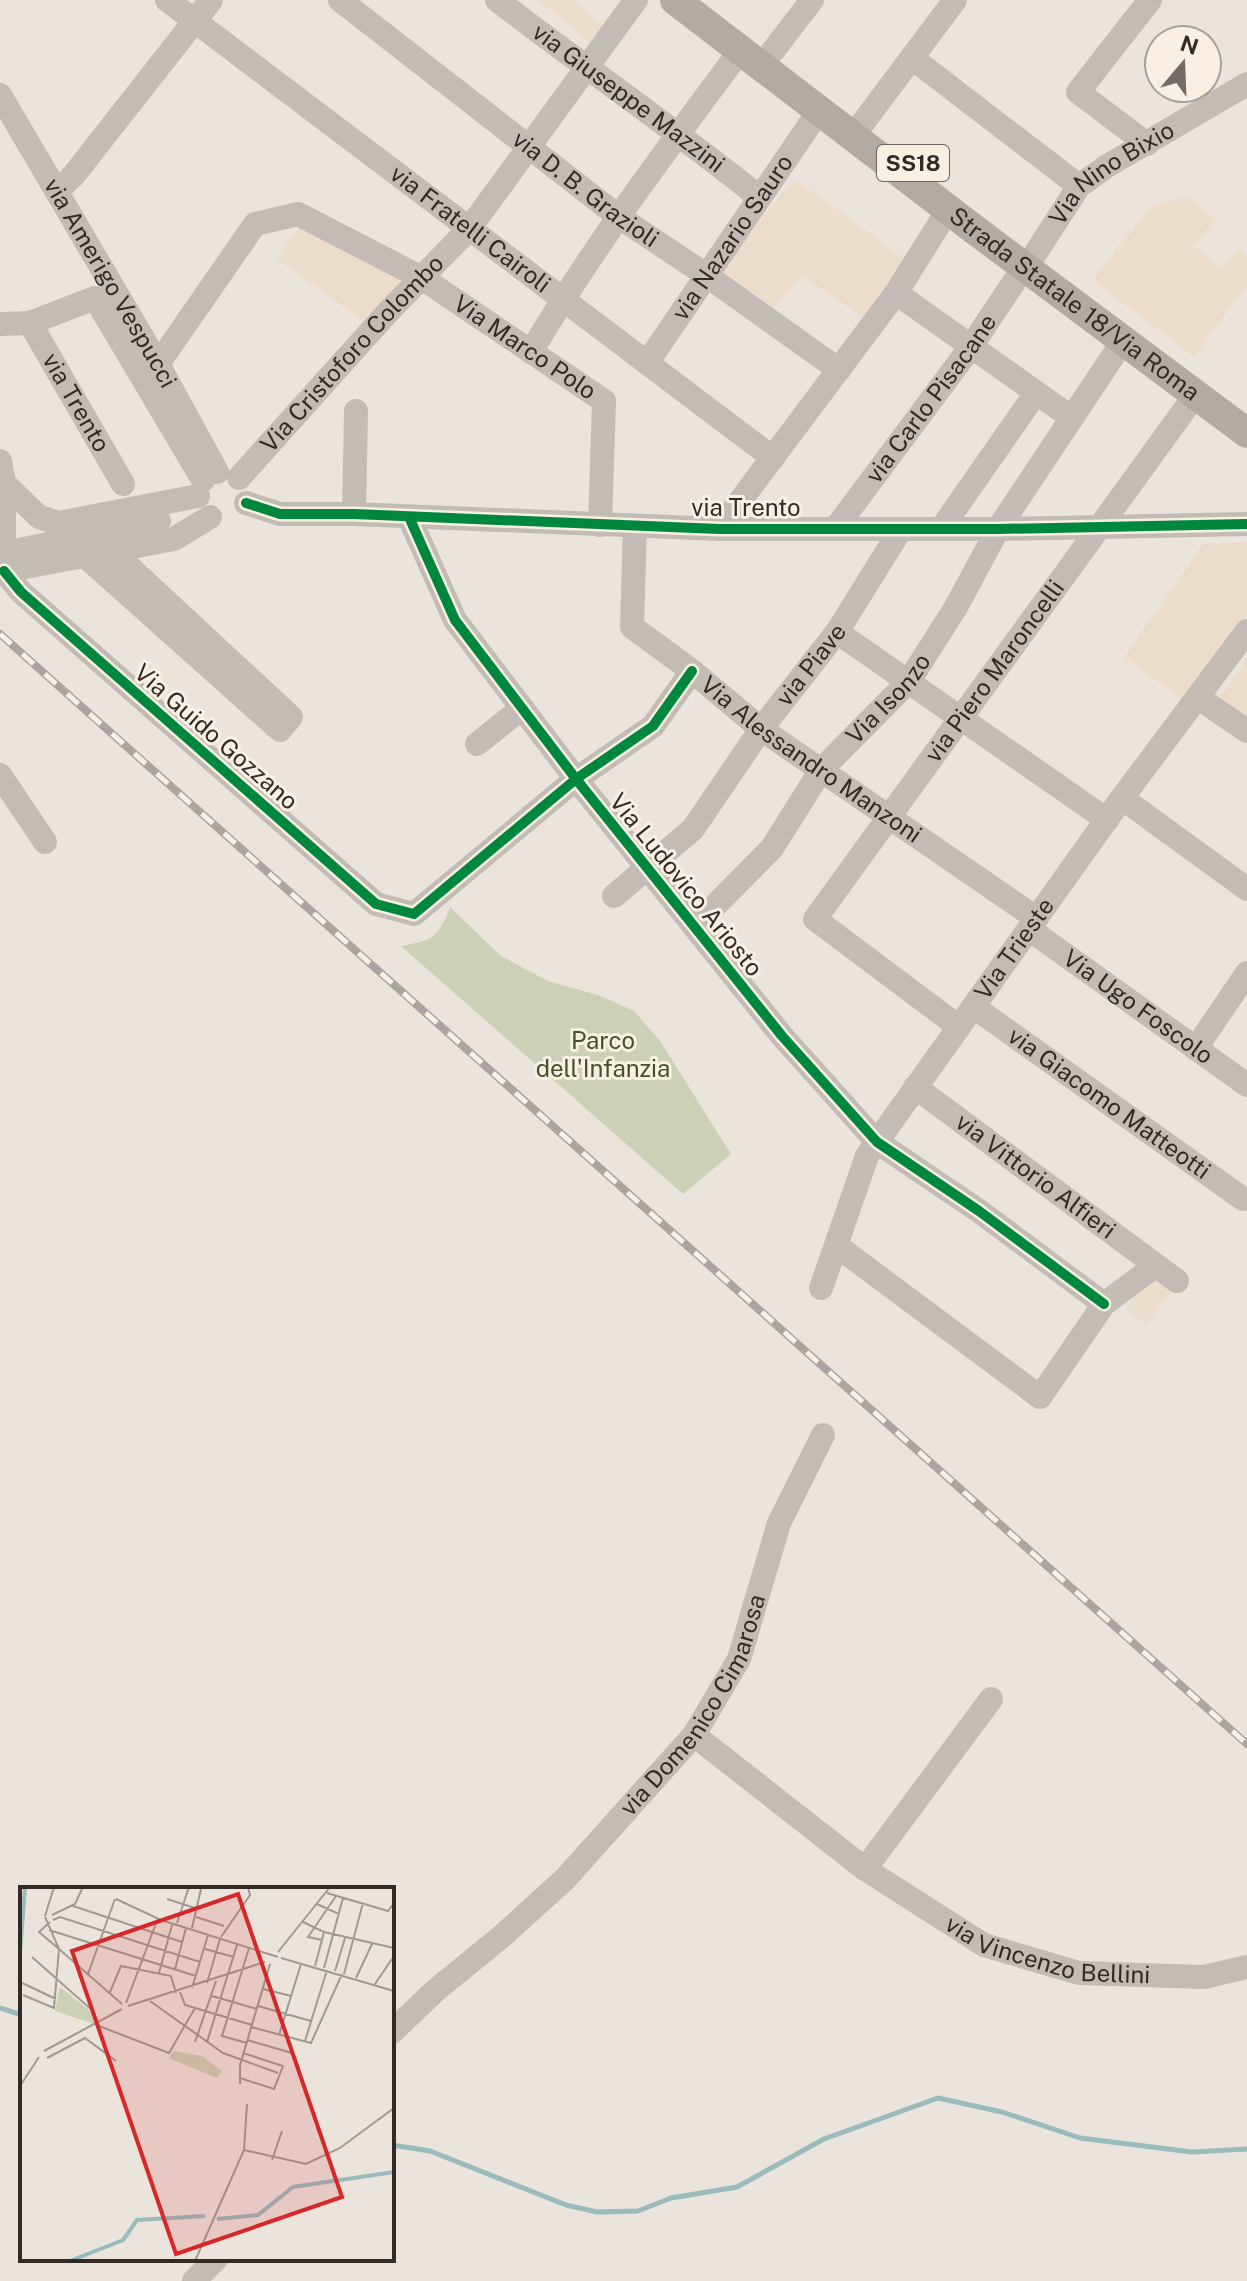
<svg xmlns="http://www.w3.org/2000/svg" width="1247" height="2281" viewBox="0 0 1247 2281" font-family="'Public Sans',sans-serif">
	<style>
		.green { fill: #cbd0b6 }
		.plaza { fill: #eaddcb }
		.lines { fill: none; stroke-linecap: round; stroke-linejoin: round }
		.stream { stroke: #99bbbc; stroke-width: 5 }
		.minor { stroke: #c3bcb6; stroke-width: 24 }
		.major { stroke: #b2aba5; stroke-width: 30 }
		.rail-casing { stroke: #aba5a1; stroke-width: 8 }
		.rail { stroke: #f9efe3; stroke-width: 5; stroke-dasharray: 15; stroke-linecap: butt }
		.minor-bridge { stroke: #c3bcb6; stroke-width: 24 }
		.cycleway-casing { stroke: #f9efe3; stroke-width: 15 }
		.cycleway { stroke: #00873e; stroke-width: 10 }
		.labels { text-anchor: middle; stroke-width: 6; stroke-linejoin: round; paint-order: stroke }
		.shield { fill: #f9efe3; stroke: #6e655e; stroke-width: 2 }
		.shield-label { font-size: 22px; font-weight: bold; fill: #332a25 }
		.street-label { font-size: 24px; fill: #332a25; stroke: #f9efe3 }
		.park-label { font-size: 24px; fill: #415229; stroke: #f9efe3 }
		.inset-river { fill: none; stroke: #99bbbc; stroke-width: 4 }
		.inset-road { fill: none; stroke: #a19a93; stroke-width: 2 }
		.view { fill: #d62828; fill-opacity: 0.15; stroke: #d62828; stroke-width: 4 }
		.inset-edge { fill: none; stroke: #332a25; stroke-width: 4 }
	</style>
	<rect width="100%" height="100%" fill="#ebe4dd"/>
	<path class="green" d="M450,907l51,49 47,25 50,14 36,16 26,30 71,113 -48,40 -282,-248c31,-6 37,-7 49,-39z"/>
	<path class="plaza" d="M538,0h34l39,32 -12,17z
		M794,178l111,81 -42,58 -61,-42 -28,33 -52,-38z
		M1188,196l28,23 -22,28 28,21 17,-19 8,8v28l-53,72 -101,-77 56,-72z
		M300,225l112,54 -50,41 -85,-61z
		M1247,542v73l-62,87 -61,-45 79,-113z
		M1247,659v65l-31,-20z
		M1157,1271l20,14 -31,40 -20,-17z"/>
	<g class="lines">
		<path class="stream" d="M0,2008l22,7
			M392,2145l38,6 136,54 31,7 41,-1 33,-13 66,-11 87,-48 114,-41 64,14 78,26 112,14 55,-3"/>
		<g class="minor">
			<path id="s1" d="M167,0l606,458"/>
			<path id="s2" d="M340,0l279,217 87,58 133,95"/>
			<path id="s3" d="M497,0c87,67 176,128 262,197"/>
			<path d="M769,56l43,-56"/>
			<path d="M912,58l167,128"/>
			<path id="s4" d="M0,95l158,269 59,108"/>
			<path d="M862,124l93,-124"/>
			<path d="M1147,144l-69,-52 72,-92"/>
			<path d="M57,191l16,-15 138,-176"/>
			<path id="s5" d="M1035,254l44,-68 28,-20 140,-82"/>
			<path d="M896,293l176,125"/>
			<path id="s6" d="M30,323l93,161"/>
			<path d="M0,324l30,-1 65,-25 108,182"/>
			<path d="M531,352c62,-105 136,-203 209,-301"/>
			<path id="s7" d="M647,363l172,-252"/>
			<path id="s8" d="M158,364l97,-140 43,-10 124,64 182,123 -4,124"/>
			<path d="M0,461l4,22v88"/>
			<path id="s9" d="M239,478l149,-166 81,-83 167,-229"/>
			<path d="M4,483l35,34 19,6 140,-27"/>
			<path d="M246,503l34,11h74l365,15h279l249,-5"/>
			<path d="M354,514l2,-103"/>
			<path d="M409,517l46,103 121,159 206,257 95,106 102,69 125,93"/>
			<path id="s10" d="M635,526l-3,101 60,44 69,58 275,189"/>
			<path d="M719,529l177,-236 52,-83"/>
			<path id="s11" d="M835,529l135,-181 54,-81"/>
			<path d="M941,529l95,-136"/>
			<path d="M84,555l196,175 11,-13 -180,-167"/>
			<path d="M4,571l17,21 355,312 38,10 162,-135 77,-53 39,-55"/>
			<path d="M4,571l170,-32 36,-22"/>
			<path d="M837,632l270,188"/>
			<path d="M1199,698l48,33"/>
			<path d="M477,744l45,-36"/>
			<path d="M0,775l45,67"/>
			<path d="M1122,798l125,91"/>
			<path id="s12" d="M614,896l79,-67 68,-100 76,-97 64,-103"/>
			<path id="s13" d="M695,926l77,-78 49,-78 88,-89 47,-74 42,-78 125,-188"/>
			<path id="s14" d="M1029,929l218,156"/>
			<path id="s15" d="M974,1007l269,192"/>
			<path id="s16" d="M959,1027l-144,-108 381,-525"/>
			<path d="M1196,1048l51,-75"/>
			<path id="s17" d="M915,1087l262,194"/>
			<path d="M837,1246l203,151 64,-93 51,-38"/>
			<path id="s18" d="M821,1288l46,-132 255,-358 125,-167"/>
			<path id="s19" d="M694,1735l171,134 119,76 95,28 125,4 43,-10"/>
			<path d="M865,1869l126,-170"/>
			<path id="s20" d="M392,2032l44,-42 65,-53 64,-58 129,-144 45,-76 40,-136 44,-88"/>
			<path d="M194,2281l22,-22"/>
		</g>
		<path class="major" id="s21" d="M675,0l300,230 272,203"/>
		<defs>
			<path id="rail" d="M0,634l1247,1110"/>
		</defs>
		<use href="#rail" class="rail-casing"/>
		<use href="#rail" class="rail"/>
		<path class="minor-bridge" d="M0,554l159,-33"/>
		<defs>
			<path id="cycleway" d="M246,503l34,11h74l365,15h279l249,-5
				M409,517l46,103 121,159 206,257 95,106 102,69 125,93
				M4,571l17,21 355,312 38,10 162,-135 77,-53 39,-55"/>
		</defs>
		<use href="#cycleway" class="cycleway-casing"/>
		<use href="#cycleway" class="cycleway"/>
	</g>
	<g class="labels">
		<rect class="shield" x="877" y="145" width="72" height="36" rx="6"/>
		<g class="shield-label">
			<text x="913" y="171">SS18</text>
		</g>
		<g class="street-label">
			<text dy="8" stroke="none"><textPath href="#s3" startOffset="164">via Giuseppe Mazzini</textPath></text>
			<text dy="8" stroke="none"><textPath href="#s5" startOffset="114">Via Nino Bixio</textPath></text>
			<text dy="8" stroke="none"><textPath href="#s2" startOffset="310">via D. B. Grazioli</textPath></text>
			<text dy="8" stroke="none"><textPath href="#s1" startOffset="380">via Fratelli Cairoli</textPath></text>
			<text dy="8" stroke="none"><textPath href="#s7" startOffset="152">via Nazario Sauro</textPath></text>
			<text dy="8" stroke="none"><textPath href="#s4" startOffset="218">via Amerigo Vespucci</textPath></text>
			<text dy="8" stroke="none"><textPath href="#s21" startOffset="502">Strada Statale 18/Via Roma</textPath></text>
			<text dy="8" stroke="none"><textPath href="#s8" startOffset="478">Via Marco Polo</textPath></text>
			<text dy="8" stroke="none"><textPath href="#s9" startOffset="168">Via Cristoforo Colombo</textPath></text>
			<text dy="8" stroke="none"><textPath href="#s11" startOffset="162">via Carlo Pisacane</textPath></text>
			<text dy="8" stroke="none"><textPath href="#s6" startOffset="92">via Trento</textPath></text>
			<text x="746" y="516">via Trento</text>
			<text dy="8" stroke="none"><textPath href="#s12" startOffset="306">via Piave</textPath></text>
			<text dy="8" stroke="none"><textPath href="#s16" startOffset="486">via Piero Maroncelli</textPath></text>
			<text dy="8" stroke="none"><textPath href="#s13" startOffset="300">Via Isonzo</textPath></text>
			<text transform="translate(216 737) rotate(41)" y="8">Via Guido Gozzano</text>
			<text dy="8" stroke="none"><textPath href="#s10" startOffset="324">Via Alessandro Manzoni</textPath></text>
			<text transform="translate(686 885) rotate(51)" y="8">Via Ludovico Ariosto</text>
			<text dy="8" stroke="none"><textPath href="#s18" startOffset="394">Via Trieste</textPath></text>
			<text dy="8" stroke="none"><textPath href="#s14" startOffset="134">Via Ugo Foscolo</textPath></text>
			<text dy="8" stroke="none"><textPath href="#s15" startOffset="166">via Giacomo Matteotti</textPath></text>
			<text dy="8" stroke="none"><textPath href="#s17" startOffset="150">via Vittorio Alfieri</textPath></text>
			<text dy="8" stroke="none"><textPath href="#s20" startOffset="450">via Domenico Cimarosa</textPath></text>
			<text dy="8" stroke="none"><textPath href="#s19" startOffset="422">via Vincenzo Bellini</textPath></text>
		</g>
		<g class="park-label">
			<text x="603" y="1049">Parco<tspan x="603" dy="28">dell'Infanzia</tspan></text>
		</g>
	</g>
	<g transform="translate(20 1887)">
		<rect width="374" height="374" fill="#ebe4dd"/>
		<path d="M40,100l31,25 3,12 -39,-13zM153,164l29,5 20,15 -5,7 -48,-20z" fill="#cbd0b6"/>
		<path class="inset-river" d="M0,66l5,-66M197,332l41,-4 35,-28 101,-15M50,374l53,-21 14,-20 68,-4"/>
		<path class="inset-road" d="M307,6l61,18 6,-8M96,12l45,21 117,37M147,12l31,10M297,17l22,10M53,19l109,36M32,28l23,-11 8,-17M25,29l9,-29M25,30l14,32 63,55M176,30l28,9M33,33l7,-3 140,45M283,35l21,10 70,16M157,36l12,-36M172,41l9,-39M29,43l147,46M201,50l29,-42 -2,-8M302,53l-14,-3 28,-41M185,62l29,8M258,65l52,-65M12,70l61,54 6,15M261,71l113,33M295,79l9,-34M304,81l19,-70M155,82l11,-41M315,84l10,-33M139,86l13,-48M68,87l27,-75M324,87l19,-71M336,91l16,-34M0,95l36,17M187,96l13,-44M355,97l19,-28M172,101l16,-53M243,102l28,7M90,105l11,-26 50,10 5,17M160,105l5,13 67,20M3,108l31,13 5,-59 -20,-17 11,-10M192,109l45,13M130,114l73,52 55,20M106,116l32,-85M108,119l137,-44M238,119l53,15M79,139l70,27 26,-45M231,140l60,16 31,-69M259,148l22,-71M227,153l45,13M285,154l22,-71M175,155l21,-61M187,155l30,-97M227,156l-25,-7 27,-88M24,164l78,-42M27,171l38,-20 31,23M220,191l34,11 9,-23 -40,-13M220,197v-19l30,-101M0,199l19,-29M224,263l62,14 34,-16 54,-40M252,273l10,-29M175,374l49,-111 3,-46"/>
		<path class="view" d="M218,7l104,303 -166,57 -104,-303z"/>
		<rect width="374" height="374" class="inset-edge"/>
	</g>
	<g transform="translate(1183 64) rotate(19)"><circle r="38" fill="#f9efe3" stroke="#aaa097" stroke-width="2"/>
	<path d="M0-6L14 30L0 20L-14 30Z" fill="#736b65"/>
	<text y="-12" font-size="22" font-weight="bold" text-anchor="middle" fill="#332a25">N</text>
	</g>
</svg>
